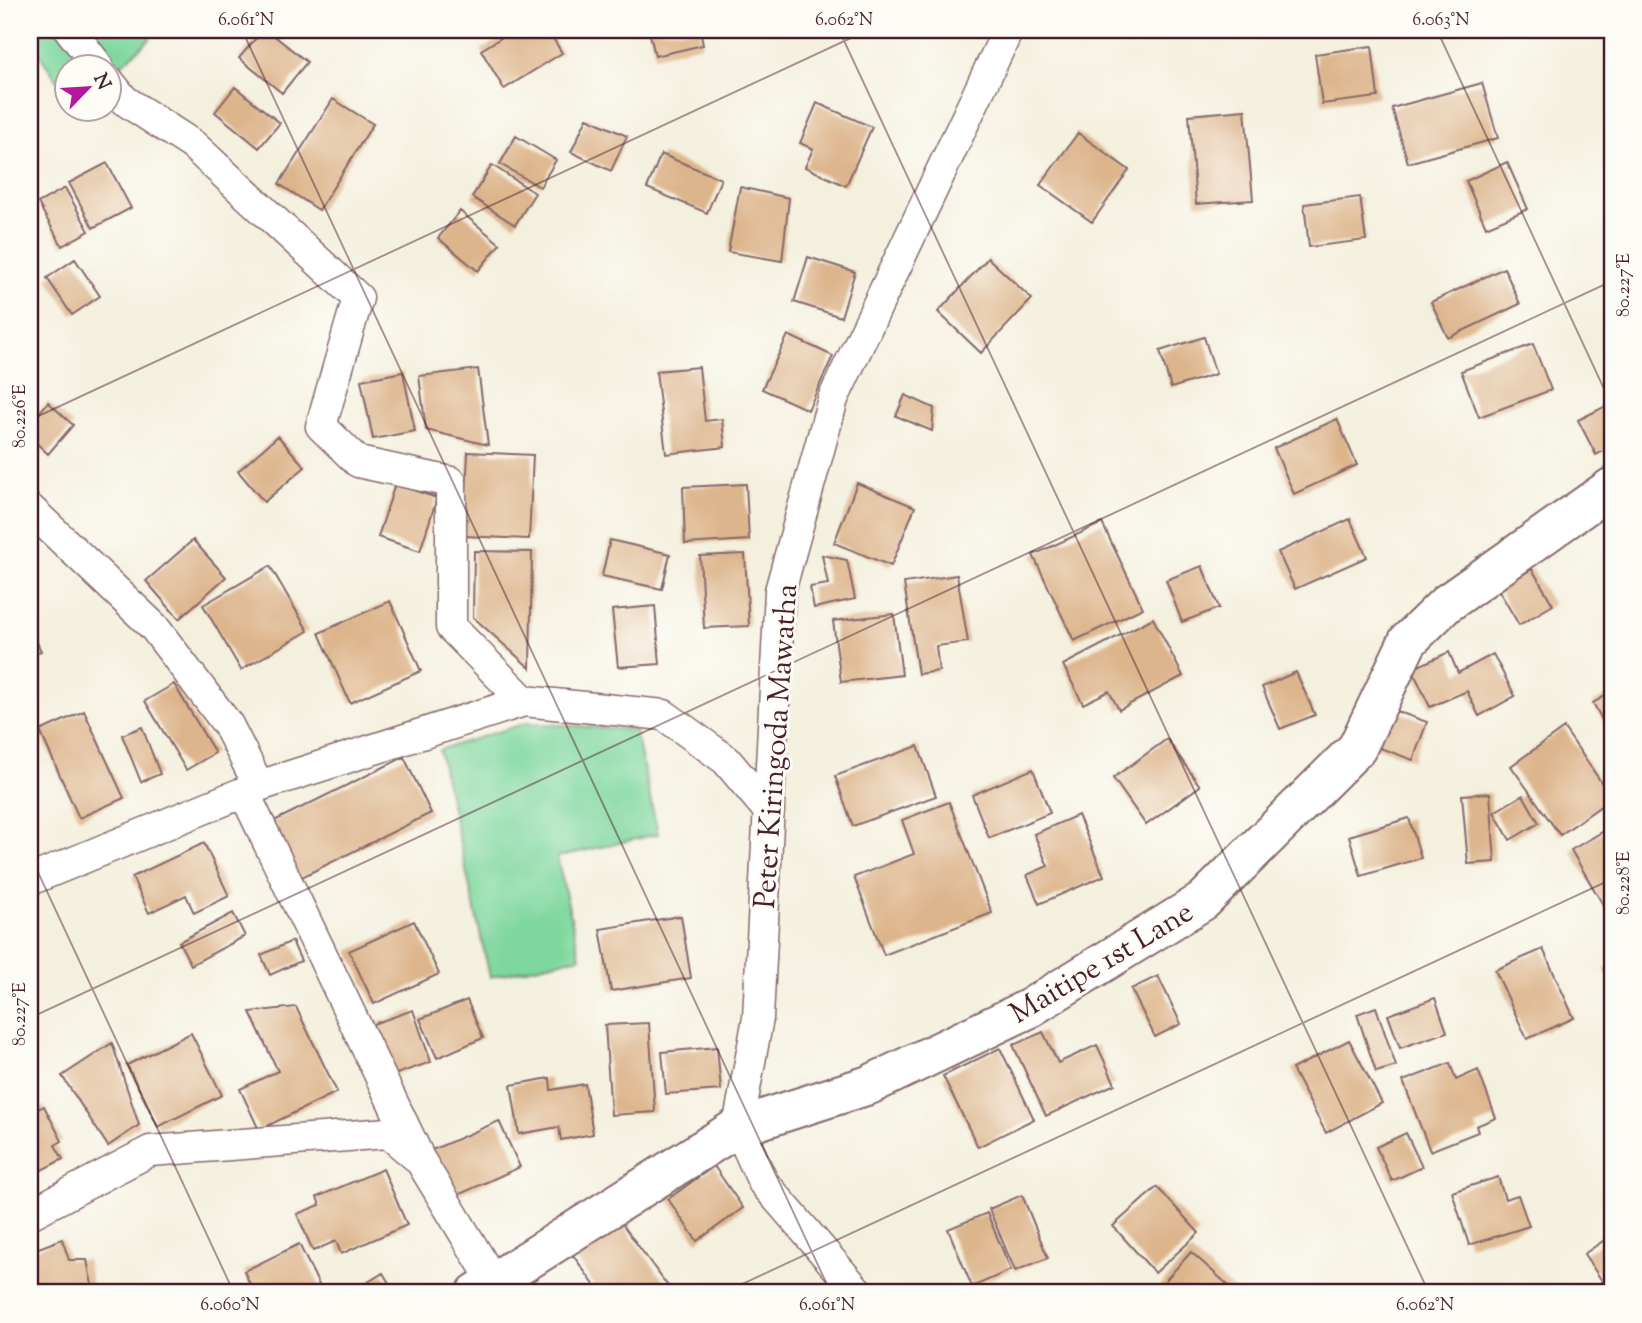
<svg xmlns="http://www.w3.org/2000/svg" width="1642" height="1323" viewBox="0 0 1642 1323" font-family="'Sorts Mill Goudy',serif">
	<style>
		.green { fill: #7ed79d; stroke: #647b64; stroke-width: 2 }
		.building { fill: #ddb58c }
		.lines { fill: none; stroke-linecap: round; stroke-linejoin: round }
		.minor-casing { stroke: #86686a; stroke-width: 33 }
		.tertiary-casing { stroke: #86686a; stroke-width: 42 }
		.minor { stroke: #fff; stroke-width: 30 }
		.tertiary { stroke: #fff; stroke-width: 38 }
		.ticks { fill: none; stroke: #4a1f2b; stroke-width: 2; stroke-opacity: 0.45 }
		.labels { text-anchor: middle; stroke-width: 6; stroke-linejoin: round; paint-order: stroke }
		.street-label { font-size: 30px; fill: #4a1f2b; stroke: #fdfcf7 }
		.neatline { fill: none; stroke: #4a1f2b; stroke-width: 2.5 }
		.ticks-label { font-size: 18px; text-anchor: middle; fill: #4a1f2b }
	</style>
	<rect width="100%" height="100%" fill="#fdfcf7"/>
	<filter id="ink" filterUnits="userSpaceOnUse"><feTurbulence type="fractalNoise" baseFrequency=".0143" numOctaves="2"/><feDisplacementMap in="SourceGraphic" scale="14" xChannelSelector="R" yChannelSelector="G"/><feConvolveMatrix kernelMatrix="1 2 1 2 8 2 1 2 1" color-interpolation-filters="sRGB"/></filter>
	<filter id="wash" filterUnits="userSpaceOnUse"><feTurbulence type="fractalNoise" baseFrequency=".00686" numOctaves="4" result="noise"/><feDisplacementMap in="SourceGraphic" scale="28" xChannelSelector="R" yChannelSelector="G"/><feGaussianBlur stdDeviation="1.57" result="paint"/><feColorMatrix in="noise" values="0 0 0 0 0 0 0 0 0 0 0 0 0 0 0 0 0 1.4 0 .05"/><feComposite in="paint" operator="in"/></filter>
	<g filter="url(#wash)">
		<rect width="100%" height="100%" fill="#f4f0de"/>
		<path class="green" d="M30,30h120v9l-41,37 -1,-10h-42v27l-36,-52z
			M526,723l109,7 23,104 -101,23 23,100 -90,20 -51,-227z"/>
		<g id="blocks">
			<path class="building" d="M263,30h4l40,32 -25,31 -43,-35z
				M514,30h34l14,23 -58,36 -23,-39z
				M649,30h51l3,15 -48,11z
				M1372,46l6,51 -56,7 -7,-50z
				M1482,83l16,55 -90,25 -16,-55z
				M235,87l45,36 -21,25 -44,-36z
				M333,99l40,25 -54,86 -40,-26z
				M817,103l55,24 -26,59 -41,-19 8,-18 -13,-6z
				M1245,110l8,90 -57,4 -7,-89z
				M587,118l40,18 -16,35 -40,-19z
				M1078,133l51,37 -37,52 -52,-37z
				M516,136l40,24 -16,27 -40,-23z
				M661,154l60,25 -14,34 -60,-25z
				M1507,162l21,47 -42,18 -20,-46z
				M107,163l24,45 -38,20 -24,-45z
				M492,165l43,28 -20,32 -43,-28z
				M740,187l49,11 -7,63 -54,-9z
				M65,188l24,43 -27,15 -24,-43z
				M1360,197l6,43 -57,7 -5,-43z
				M460,211l40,33 -22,27 -40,-33z
				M808,257l47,15 -14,45 -47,-15z
				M988,258l44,41 -51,54 -43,-41z
				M75,259l25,37 -28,19 -25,-37z
				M1504,268l16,36 -72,34 -17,-36z
				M788,335l45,21 -25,54 -46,-21z
				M1204,337l12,37 -45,14 -11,-37z
				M1533,344l18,46 -72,27 -18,-46z
				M699,367l6,54 17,-2 3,28 -59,7 -10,-83z
				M478,369l10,76 -62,-15 -7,-54z
				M403,372l12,59 -42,8 -12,-59z
				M905,395l29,13 -2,23 -36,-15z
				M48,402l25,23 -25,29 -18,-17v-13z
				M1612,403v44l-16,8 -18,-35z
				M1337,419l20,46 -63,29 -20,-46z
				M278,436l27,31 -41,35 -26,-31z
				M468,452l65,3 -4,84 -65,-3z
				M857,483l58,24 -24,59 -57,-23z
				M395,484l42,14 -17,53 -42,-14z
				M746,484l3,56 -64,4 -2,-57z
				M1350,519l17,38 -72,32 -17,-37z
				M1102,523l41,85 -69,33 -41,-86z
				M193,540l33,37 -47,42 -33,-38z
				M610,540l60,14 -8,35 -60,-13z
				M474,551l58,1 -2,116 -57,-51z
				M745,554l4,72 -45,2 -4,-72z
				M822,555l25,5 8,39 -41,9 -4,-21 18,-3z
				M270,566l38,65 -67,39 -38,-65z
				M1202,566l17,42 -37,14 -16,-42z
				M1532,569l21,36 -34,20 -21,-36z
				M957,575l11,67 -32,4 3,25 -21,3 -14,-91z
				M390,601l31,70 -71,32 -31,-70z
				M655,606l5,58 -42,3 -6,-57z
				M894,614l8,61 -61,7 -8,-61z
				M1153,618l30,58 -64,34 -10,-19 -26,13 -20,-39z
				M30,627l11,24 -11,5z
				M1449,652l9,21 35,-19 22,42 -36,20 -12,-25 -37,16 -18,-38z
				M1296,672l19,43 -35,14 -18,-42z
				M174,684l41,69 -29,17 -41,-69z
				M1612,692v46l-19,-35z
				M1379,705l48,17 -14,38 -47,-17z
				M84,711l40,87 -45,20 -39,-87z
				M142,727l18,47 -19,8 -19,-47z
				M1564,728l48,70 -52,37 -49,-69z
				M1167,739l33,47 -54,39 -33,-47z
				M918,746l18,50 -83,30 -18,-50z
				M404,757l27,56 -131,65 -28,-56z
				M1033,769l17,44 -61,25 -17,-43z
				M1490,793l5,69 -27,2 -6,-69z
				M1523,795l16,28 -29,17 -16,-28z
				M949,802l43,111 -108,42 -30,-78 60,-23 -12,-34z
				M1078,815l26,61 -65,28 -12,-29 21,-9 -14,-32z
				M1409,818l12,40 -60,18 -12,-40z
				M1611,827l1,2v91l-41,-70z
				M204,843l25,53 -35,17 -8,-18 -37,18 -17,-36z
				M233,913l12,23 -54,29 -12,-23z
				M681,916l10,62 -80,13 -11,-62z
				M414,921l25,53 -65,30 -25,-53z
				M292,941l9,20 -31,14 -9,-20z
				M1543,949l31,69 -47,21 -32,-69z
				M1612,964v20l-8,-15z
				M1158,976l23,48 -26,13 -24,-48z
				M1435,998l12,34 -47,16 -12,-33z
				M467,1000l16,38 -46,20 -17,-39z
				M296,1007l41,85 -78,38 -19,-41 38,-18 -28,-59z
				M1376,1007l20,59 -20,6 -19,-58z
				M413,1010l18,52 -43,15 -18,-52z
				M649,1023l6,89 -44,3 -6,-90z
				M1043,1032l15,31 39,-18 18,39 -69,32 -33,-71z
				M191,1033l31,62 -64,32 -31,-62z
				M1349,1040l33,63 -56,30 -34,-64z
				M112,1043l27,82 -31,21 -46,-70z
				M717,1047l4,43 -55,4 -4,-42z
				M1000,1048l34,71 -56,28 -35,-71z
				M1450,1063l6,17 22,-10 18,48 -20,8 2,6 -48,19 -27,-70z
				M550,1078l1,12 34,-6 8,50 -32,6 -2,-13 -40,7 -8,-49z
				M30,1099l6,11 8,-4 18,35 -7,4 8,14 -33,17z
				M499,1121l21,46 -73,33 -22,-47z
				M1406,1133l16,34 -30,14 -16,-34z
				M714,1166l29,42 -46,33 -29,-42z
				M383,1169l24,56 -66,29 -5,-13 -23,10 -16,-37 23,-9 -3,-8z
				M1498,1177l7,22 13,-4 11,31 -60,19 -17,-53z
				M1157,1187l42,46 -44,40 -42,-47z
				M1022,1195l26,63 -33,13 -26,-62z
				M987,1213l24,57 -39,17 -24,-58z
				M617,1217l56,76h-73l-30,-42z
				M1612,1235v58h-2l-26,-39z
				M62,1239l7,21h18l6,30 -18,3h-45v-22h2l4,-22z
				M299,1244l22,45 -8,4h-62l2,-2 -9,-20z
				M1191,1252l46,41h-83z
				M383,1273l12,20h-38l-2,-3z"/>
		</g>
	</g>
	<g filter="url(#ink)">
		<use href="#blocks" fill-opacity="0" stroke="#86686a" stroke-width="2"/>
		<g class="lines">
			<defs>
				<path id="minor" d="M70,30l28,36
					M108,80l16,20 69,45 165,153 -37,128 37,36 93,20v145l73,74
					M30,509l124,118 74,98 31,61
					M244,792l173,361
					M30,880l229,-94 265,-85 140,14 62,45 43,51
					M30,1214l120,-63 238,-18 32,27 73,121
					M859,1293l-96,-111 -25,-55 20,-109 22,-427 53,-192 175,-369"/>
				<path id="tertiary" d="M476,1293l262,-166 131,-42 159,-76 175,-108 154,-153 51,-107 38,-37 166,-117"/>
			</defs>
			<use href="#minor" class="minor-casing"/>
			<use href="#tertiary" class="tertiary-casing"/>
			<use href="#minor" class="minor"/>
			<use href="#tertiary" class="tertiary"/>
		</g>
	</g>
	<path class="ticks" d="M242,30l589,1263M839,30l590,1263M1437,30l175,376M30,420l838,-390M30,855l204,438M30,1018l1582,-737M723,1293l889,-414"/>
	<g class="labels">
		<g class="street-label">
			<text transform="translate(775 746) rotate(-86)" y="10">Peter Kiringoda Mawatha</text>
			<text transform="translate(1101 962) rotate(-31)" y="10">Maitipe 1st Lane</text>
		</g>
	</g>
	<rect width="1642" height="1323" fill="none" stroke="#fdfcf7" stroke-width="77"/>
	<g transform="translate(88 88) rotate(65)"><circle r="33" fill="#fdfcf7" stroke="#b5a4a5" stroke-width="2"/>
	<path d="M0-5L12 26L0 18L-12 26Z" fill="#b5179e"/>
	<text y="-10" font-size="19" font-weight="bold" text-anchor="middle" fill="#4a1f2b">N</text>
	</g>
	<rect x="38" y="38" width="1566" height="1246" class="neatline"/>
	<g class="ticks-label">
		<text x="246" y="25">6.061°N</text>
		<text x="844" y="25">6.062°N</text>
		<text x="1441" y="25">6.063°N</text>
		<text transform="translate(1623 285) rotate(-90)" y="6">80.227°E</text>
		<text transform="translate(19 416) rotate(-90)" y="6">80.226°E</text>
		<text transform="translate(1623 883) rotate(-90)" y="6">80.228°E</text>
		<text transform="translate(19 1014) rotate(-90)" y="6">80.227°E</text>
		<text x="230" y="1310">6.060°N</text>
		<text x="827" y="1310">6.061°N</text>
		<text x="1425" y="1310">6.062°N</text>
	</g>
</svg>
